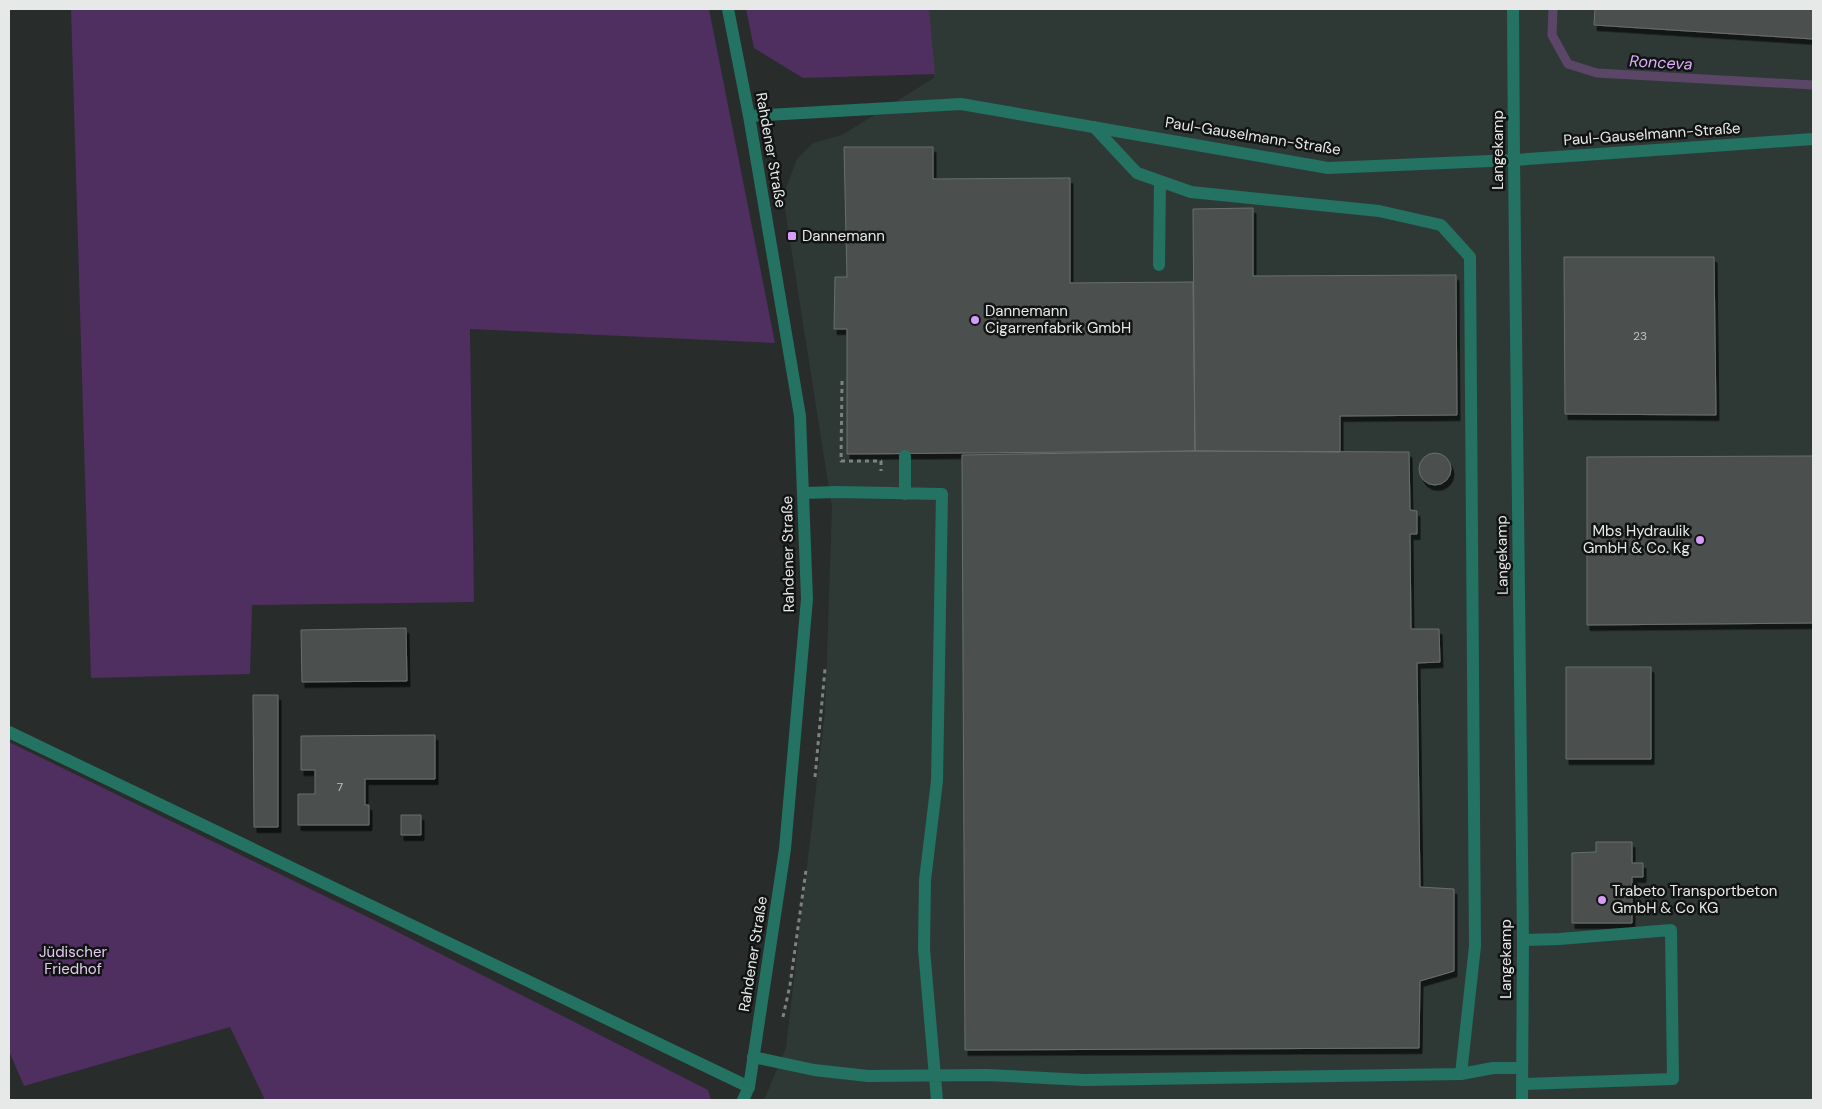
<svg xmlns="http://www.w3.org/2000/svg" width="1822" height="1109" viewBox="0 0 1822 1109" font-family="'DM Sans',sans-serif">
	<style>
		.built { fill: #2e3936 }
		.green { fill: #4f2e60 }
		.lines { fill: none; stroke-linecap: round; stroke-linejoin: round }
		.stream { stroke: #5c4668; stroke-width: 9 }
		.building { fill: #4b4f4e; stroke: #6a6f6d; filter: url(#shadow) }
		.path { stroke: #7f8282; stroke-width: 3; stroke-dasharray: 4 4; stroke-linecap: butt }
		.service { stroke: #237262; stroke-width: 12 }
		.minor { stroke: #237262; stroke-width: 12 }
		.poi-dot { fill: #d79bf9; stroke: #121413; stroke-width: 2 }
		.labels { text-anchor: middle; stroke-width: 5; stroke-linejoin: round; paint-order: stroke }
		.number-label { font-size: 12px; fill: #c0c2c2 }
		.street-label { font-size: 15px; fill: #e7e9e9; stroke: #121413 }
		.poi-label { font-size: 15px; fill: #e7e9e9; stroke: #121413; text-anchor: start }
		.park-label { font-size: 15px; fill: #e3caf1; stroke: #121413 }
		.water-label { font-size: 16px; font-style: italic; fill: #e0aefd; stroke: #121413 }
	</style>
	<defs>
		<filter id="shadow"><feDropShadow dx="3" dy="5.5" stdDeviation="0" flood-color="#0009"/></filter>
	</defs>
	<rect width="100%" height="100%" fill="#282c2b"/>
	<path class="built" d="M928,9h885v1091h-1049l22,-52 39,-337 7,-203 -49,-312 14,-37 16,-16 29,-8 92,-57z"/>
	<path class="green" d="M71,9h638l66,334 -305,-14 4,273 -222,3 -2,69 -159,4z
		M746,9h183l6,65 -132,4 -49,-30z
		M9,742l373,182 326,166 3,10h-446l-35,-73 -206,59 -15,-35z"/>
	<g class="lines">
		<path class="stream" d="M1553,9l-1,26 16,29 29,9 216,12"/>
	</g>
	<path class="building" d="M1595,9h218v30l-219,-14z
		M844,147h89v32l137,-1v105l123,-1 2,169 -348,3v-125h-13l1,-52h12z
		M1253,208v68l203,-1 1,140 -117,1v36l-145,-1 -2,-242z
		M1564,257h150l2,158 -151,-1z
		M1195,451l214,1 1,58 7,1v23h-7l1,95h28l1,33 -23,1 3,224 34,2v82l-34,10 -1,67 -454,2 -3,-595z
		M1419 469a16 16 0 1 1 32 0a16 16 0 1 1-32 0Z
		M1813,456v167l-226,2v-168z
		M406,628l1,53 -105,1 -1,-52z
		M1566,667h85v92h-85z
		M253,695h25v132h-24z
		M435,735v44h-70v26h4v20h-71v-31h17v-24h-14v-34z
		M401,815h20v20h-20z
		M1596,842h36v21h11v14h-11v46h-60v-70l24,-1z"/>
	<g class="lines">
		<path class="path" d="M842,381l-1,80h40v10
			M815,777l10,-108
			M783,1017l7,-32 16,-115"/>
		<path class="service" d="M1513,9l1,151
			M1094,127l43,46 54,19 188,19 62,14 29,32 5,689 -14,128
			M1159,265l1,-84
			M803,493l35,-1 104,2 -5,287 -12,99 -1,69 13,151
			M905,494v-38
			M9,732l740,355
			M753,1057l61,13 54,6 119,-1 97,5 377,-6 32,-6h28
			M1522,1084l151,-5 -2,-149 -112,9 -36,1"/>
		<path class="minor" d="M728,9l21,107 51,300 7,183 -22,250 -36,238 -6,13
			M749,116l212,-12 367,64 186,-8 299,-21
			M1514,160l9,780 -1,160"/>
	</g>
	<g class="poi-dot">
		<rect x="787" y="231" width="10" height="10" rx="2.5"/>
		<circle cx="975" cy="320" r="5"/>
		<circle cx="1700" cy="540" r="5"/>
		<circle cx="1602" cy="900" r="5"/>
	</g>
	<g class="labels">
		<g class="number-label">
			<text x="1640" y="340">23</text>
			<text x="340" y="791">7</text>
		</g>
		<g class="street-label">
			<text transform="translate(1652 134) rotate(-4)" y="5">Paul-Gauselmann-Straße</text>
			<text transform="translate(1253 136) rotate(9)" y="5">Paul-Gauselmann-Straße</text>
			<text transform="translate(771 150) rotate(80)" y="5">Rahdener Straße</text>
			<text transform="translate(1498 150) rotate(-90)" y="5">Langekamp</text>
			<text transform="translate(788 554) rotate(-91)" y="5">Rahdener Straße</text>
			<text transform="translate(1502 555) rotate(-91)" y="5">Langekamp</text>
			<text transform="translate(753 954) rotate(-81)" y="5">Rahdener Straße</text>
			<text transform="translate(1506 959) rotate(-90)" y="5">Langekamp</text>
		</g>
		<g class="poi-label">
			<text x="802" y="241">Dannemann</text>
			<text x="985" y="316">Dannemann<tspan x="985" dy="17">Cigarrenfabrik GmbH</tspan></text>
			<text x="1690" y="536" text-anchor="end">Mbs Hydraulik<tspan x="1690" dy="17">GmbH &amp; Co. Kg</tspan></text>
			<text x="1612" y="896">Trabeto Transportbeton<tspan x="1612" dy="17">GmbH &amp; Co KG</tspan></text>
		</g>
		<g class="park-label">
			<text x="73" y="957">Jüdischer<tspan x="73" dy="17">Friedhof</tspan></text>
		</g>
		<g class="water-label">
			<text transform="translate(1661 62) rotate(3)" y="6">Ronceva</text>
		</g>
	</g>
	<rect width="1822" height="1109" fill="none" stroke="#e7e9e9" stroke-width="20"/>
</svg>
